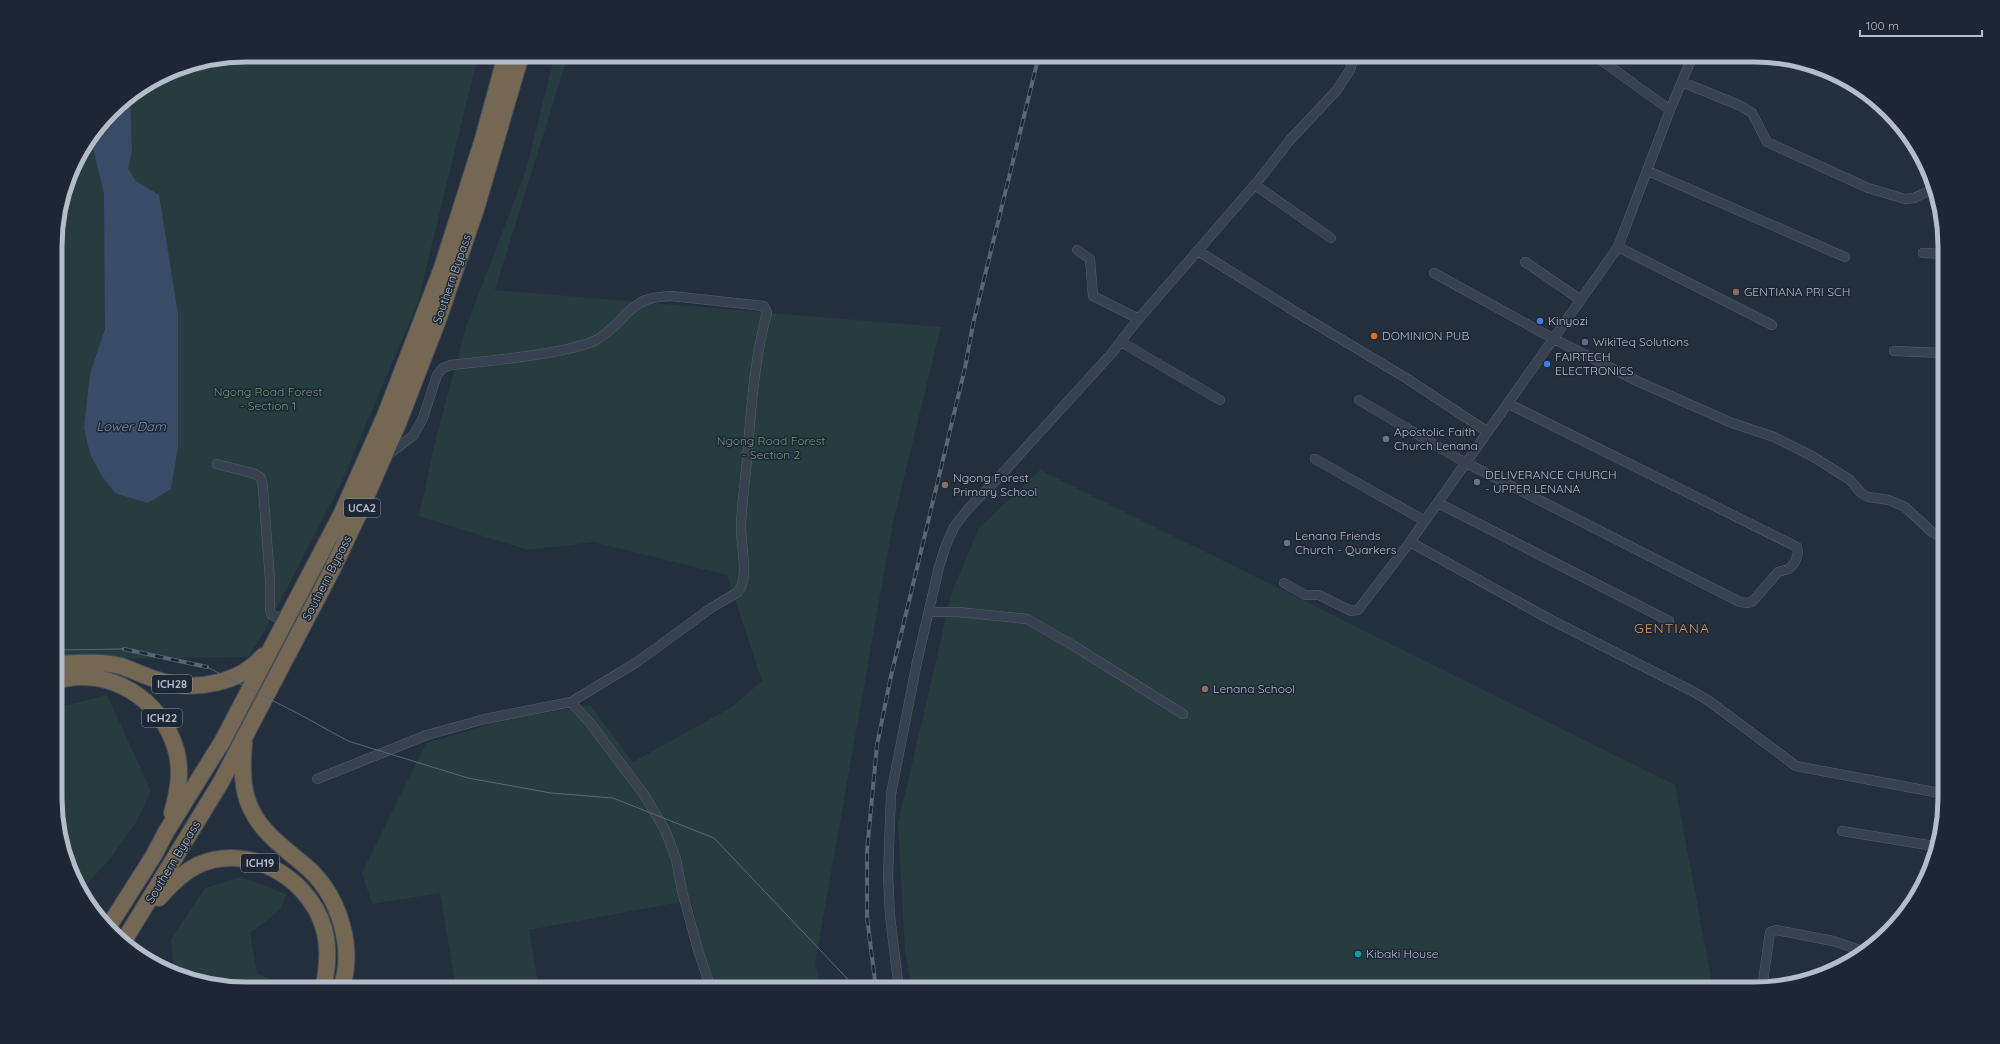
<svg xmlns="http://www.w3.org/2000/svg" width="2000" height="1044" viewBox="0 0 2000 1044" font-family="Quicksand,sans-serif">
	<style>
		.green { fill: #263c3f }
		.water { fill: #394c67 }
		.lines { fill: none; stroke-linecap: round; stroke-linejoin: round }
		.street-casing { stroke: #565f6c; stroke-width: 10 }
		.highway-casing { stroke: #434c59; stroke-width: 18 }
		.street { stroke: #38414e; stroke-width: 9 }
		.highway { stroke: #746855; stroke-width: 16 }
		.tram { stroke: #5a6575; stroke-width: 1 }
		.rail-casing { stroke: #5a6575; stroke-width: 4 }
		.rail { stroke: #1d2633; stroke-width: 2.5; stroke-dasharray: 8; stroke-linecap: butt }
		.education-dot { fill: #8d6e63; stroke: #1d2633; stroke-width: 1.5 }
		.shop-dot { fill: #3f7fe0; stroke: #1d2633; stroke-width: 1.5 }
		.food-dot { fill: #e8710a; stroke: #1d2633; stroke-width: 1.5 }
		.service-dot { fill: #5c6f8a; stroke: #1d2633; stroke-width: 1.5 }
		.worship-dot { fill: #6b7280; stroke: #1d2633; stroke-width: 1.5 }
		.culture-dot { fill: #0f9aa8; stroke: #1d2633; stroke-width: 1.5 }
		.labels { text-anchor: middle; stroke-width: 3; stroke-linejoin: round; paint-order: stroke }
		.shield { fill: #1d2633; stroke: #878f9c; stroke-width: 1 }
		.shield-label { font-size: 11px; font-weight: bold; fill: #b4bcc9 }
		.street-label { font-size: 12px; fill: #b4bcc9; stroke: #1d2633 }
		.poi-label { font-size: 12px; fill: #b4bcc9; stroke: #1d2633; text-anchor: start }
		.park-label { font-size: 12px; fill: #6b9a76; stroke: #1d2633 }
		.water-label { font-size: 13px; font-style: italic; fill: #7c92b1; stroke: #1d2633 }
		.quarter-label { font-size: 14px; letter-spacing: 1px; fill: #d59563; stroke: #1d2633 }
		.rim { fill: none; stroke: #b4bcc9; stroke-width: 5 }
	</style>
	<rect width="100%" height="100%" fill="#242f3e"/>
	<path class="green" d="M246,55h232l-60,247 -79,186 -75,144 -16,25 -192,3 -1,-427 20,-72 45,-58 53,-34z
		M555,55h13l-73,235 446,37 -48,195 -78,442 8,25h-112l-20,-89 -162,30 10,59h-85l2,-2 -16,-94 -68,11 -10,-31 64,-130 83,-24 81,-14 43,57 97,-54 32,-27 -35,-106 -133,-33 -66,8 -109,-34 17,-78 30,-111 59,-154z
		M1040,470l635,315 38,204h-801l-7,-39 -7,-126 54,-232 27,-64z
		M107,695l44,96 -15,32 -27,37 -28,30 -12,-19 -12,-48 -1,-115z
		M241,877l45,17 -5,15 -31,24 7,41 29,10 19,-1 -4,6h-55l-72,-17 -3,-33 34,-51z"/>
	<path class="water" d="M130,96l2,55 -4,18 8,12 23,14 19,119v133l-7,42 -23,14 -33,-10 -13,-17 -12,-22 -6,-26 6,-54 15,-45 -1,-135 -13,-54 29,-37z"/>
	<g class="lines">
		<defs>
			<path id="street" d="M1594,55l76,55
				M1693,55l-23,55 -52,137 -208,295 141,78 143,72 15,9 87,65 149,28
				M1682,82l59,24 11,7 15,29 101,46 37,11 9,-1 17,-8
				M1648,171l197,86
				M1255,185l76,53
				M1618,247l154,78
				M1077,250l13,9 3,37 46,23
				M1198,251l101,63 107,64 82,54
				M1923,253l20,1
				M1525,262l56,38
				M1434,273l120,66 83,42 95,42 42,14 38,19 38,24 11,13 7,4 21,3 16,7 27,25 12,7
				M1121,342l99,58
				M1894,351l50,2
				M1359,400l107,63 274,139 8,1 5,-2 25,-29 11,-3 6,-7 3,-9 -1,-6 -288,-143
				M385,457l28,-21 10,-18 14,-43 6,-7 8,-3c36,-4 72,-7 107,-14 12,-3 27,-5 38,-11 19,-9 31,-33 50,-40 8,-3 16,-3 25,-4l93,10 3,6c-13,49 -16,98 -20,148 -2,21 -5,43 -6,64 -1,19 9,54 -3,68l-27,16 -74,54 -66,40
				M1315,459l110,62
				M217,464l38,10 6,4 2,10 7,92v28l1,6 4,3 15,-2
				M1438,503l231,118
				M1284,583l21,12h14l32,16 7,-1 52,-68
				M929,612h29l69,7 47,27 109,68
				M317,779l110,-44 58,-16 86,-17 19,21 55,73 20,34 11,29 6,32 16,59 13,39
				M1842,831l92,15
				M412,989l13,-4 16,4
				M899,989l-9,-73 -2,-41 3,-81 26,-132 22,-95 7,-22 8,-18 14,-18 32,-33 111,-122 25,-32 122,-141 32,-41 47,-50 13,-20 4,-15
				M1762,989l8,-57 6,-2 57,11 33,11"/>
			<path id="highway" d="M56,664c21,-1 44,-3 65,2 14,5 28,12 43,16 33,9 76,1 99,-26
				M56,681c52,-16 106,18 120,69 6,21 2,42 -4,63
				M244,743c-2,21 -3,46 7,66 12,26 38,42 59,61 30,29 45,79 31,119
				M159,898c11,-13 23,-25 39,-33 53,-24 119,17 128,73 3,18 1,33 -3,51
				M109,926l45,-71 12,-23 56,-90 119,-227 44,-99 57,-148 41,-129 23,-84
				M125,939l96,-157 112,-214 27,-57 39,-90 39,-101 38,-111 45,-154"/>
		</defs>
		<use href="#street" class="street-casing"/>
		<use href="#highway" class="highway-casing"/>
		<use href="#street" class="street"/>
		<use href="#highway" class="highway"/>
		<path class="tram" d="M56,650l68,-1
			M207,667l92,47 49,27 120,37 83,15 62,5 101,40 143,151"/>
		<defs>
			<path id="rail" d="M124,649l83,18
				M876,989l-9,-72v-66l10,-106 14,-69 74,-308 8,-44 66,-269"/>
		</defs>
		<use href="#rail" class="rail-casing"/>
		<use href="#rail" class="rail"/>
	</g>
	<g class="education-dot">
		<circle cx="1736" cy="292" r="4"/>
		<circle cx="945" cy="485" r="4"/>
		<circle cx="1205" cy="689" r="4"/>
	</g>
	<g class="shop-dot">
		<circle cx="1540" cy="321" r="4"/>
		<circle cx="1547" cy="364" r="4"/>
	</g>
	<circle class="food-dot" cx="1374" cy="336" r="4"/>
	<circle class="service-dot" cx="1585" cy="342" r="4"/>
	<g class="worship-dot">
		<circle cx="1386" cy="439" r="4"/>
		<circle cx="1477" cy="482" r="4"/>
		<circle cx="1287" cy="543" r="4"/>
	</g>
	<circle class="culture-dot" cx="1358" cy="954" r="4"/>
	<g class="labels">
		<g class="shield">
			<rect x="344" y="499" width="36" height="18" rx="3"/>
			<rect x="152" y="675" width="40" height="18" rx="3"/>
			<rect x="142" y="709" width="40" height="18" rx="3"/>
			<rect x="241" y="854" width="38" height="18" rx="3"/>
		</g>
		<g class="shield-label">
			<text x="362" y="512">UCA2</text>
			<text x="172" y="688">ICH28</text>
			<text x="162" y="722">ICH22</text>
			<text x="260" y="867">ICH19</text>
		</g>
		<g class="street-label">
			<text transform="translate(452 279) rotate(-71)" y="4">Southern Bypass</text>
			<text transform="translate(327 578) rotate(-63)" y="4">Southern Bypass</text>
			<text transform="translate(173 862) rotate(-59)" y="4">Southern Bypass</text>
		</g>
		<g class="poi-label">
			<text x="1744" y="296">GENTIANA PRI SCH</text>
			<text x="1548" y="325">Kinyozi</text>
			<text x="1382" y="340">DOMINION PUB</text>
			<text x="1593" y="346">WikiTeq Solutions</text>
			<text x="1555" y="361">FAIRTECH<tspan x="1555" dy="14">ELECTRONICS</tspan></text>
			<text x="1394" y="436">Apostolic Faith<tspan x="1394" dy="14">Church Lenana</tspan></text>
			<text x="1485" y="479">DELIVERANCE CHURCH<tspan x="1485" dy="14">- UPPER LENANA</tspan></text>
			<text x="953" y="482">Ngong Forest<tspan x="953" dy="14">Primary School</tspan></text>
			<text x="1295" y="540">Lenana Friends<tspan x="1295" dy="14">Church - Quarkers</tspan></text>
			<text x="1213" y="693">Lenana School</text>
			<text x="1366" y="958">Kibaki House</text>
		</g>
		<g class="park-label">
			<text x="268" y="396">Ngong Road Forest<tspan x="268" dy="14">- Section 1</tspan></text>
			<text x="771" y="445">Ngong Road Forest<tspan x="771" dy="14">- Section 2</tspan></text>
		</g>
		<g class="water-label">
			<text x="131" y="431">Lower Dam</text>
		</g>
		<g class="quarter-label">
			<text x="1672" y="633">GENTIANA</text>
		</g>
	</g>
	<path d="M0 0H2000V1044H0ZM246 62H1754A184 184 0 0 1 1938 246V798A184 184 0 0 1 1754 982H246A184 184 0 0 1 62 798V246A184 184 0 0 1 246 62Z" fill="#1d2633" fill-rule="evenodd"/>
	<path class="rim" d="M246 62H1754A184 184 0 0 1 1938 246V798A184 184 0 0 1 1754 982H246A184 184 0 0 1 62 798V246A184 184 0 0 1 246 62Z"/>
	<path d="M1860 30v6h122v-6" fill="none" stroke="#b4bcc9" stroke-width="2"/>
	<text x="1866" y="30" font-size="12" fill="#b4bcc9" stroke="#1d2633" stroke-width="3" paint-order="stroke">100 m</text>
</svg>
